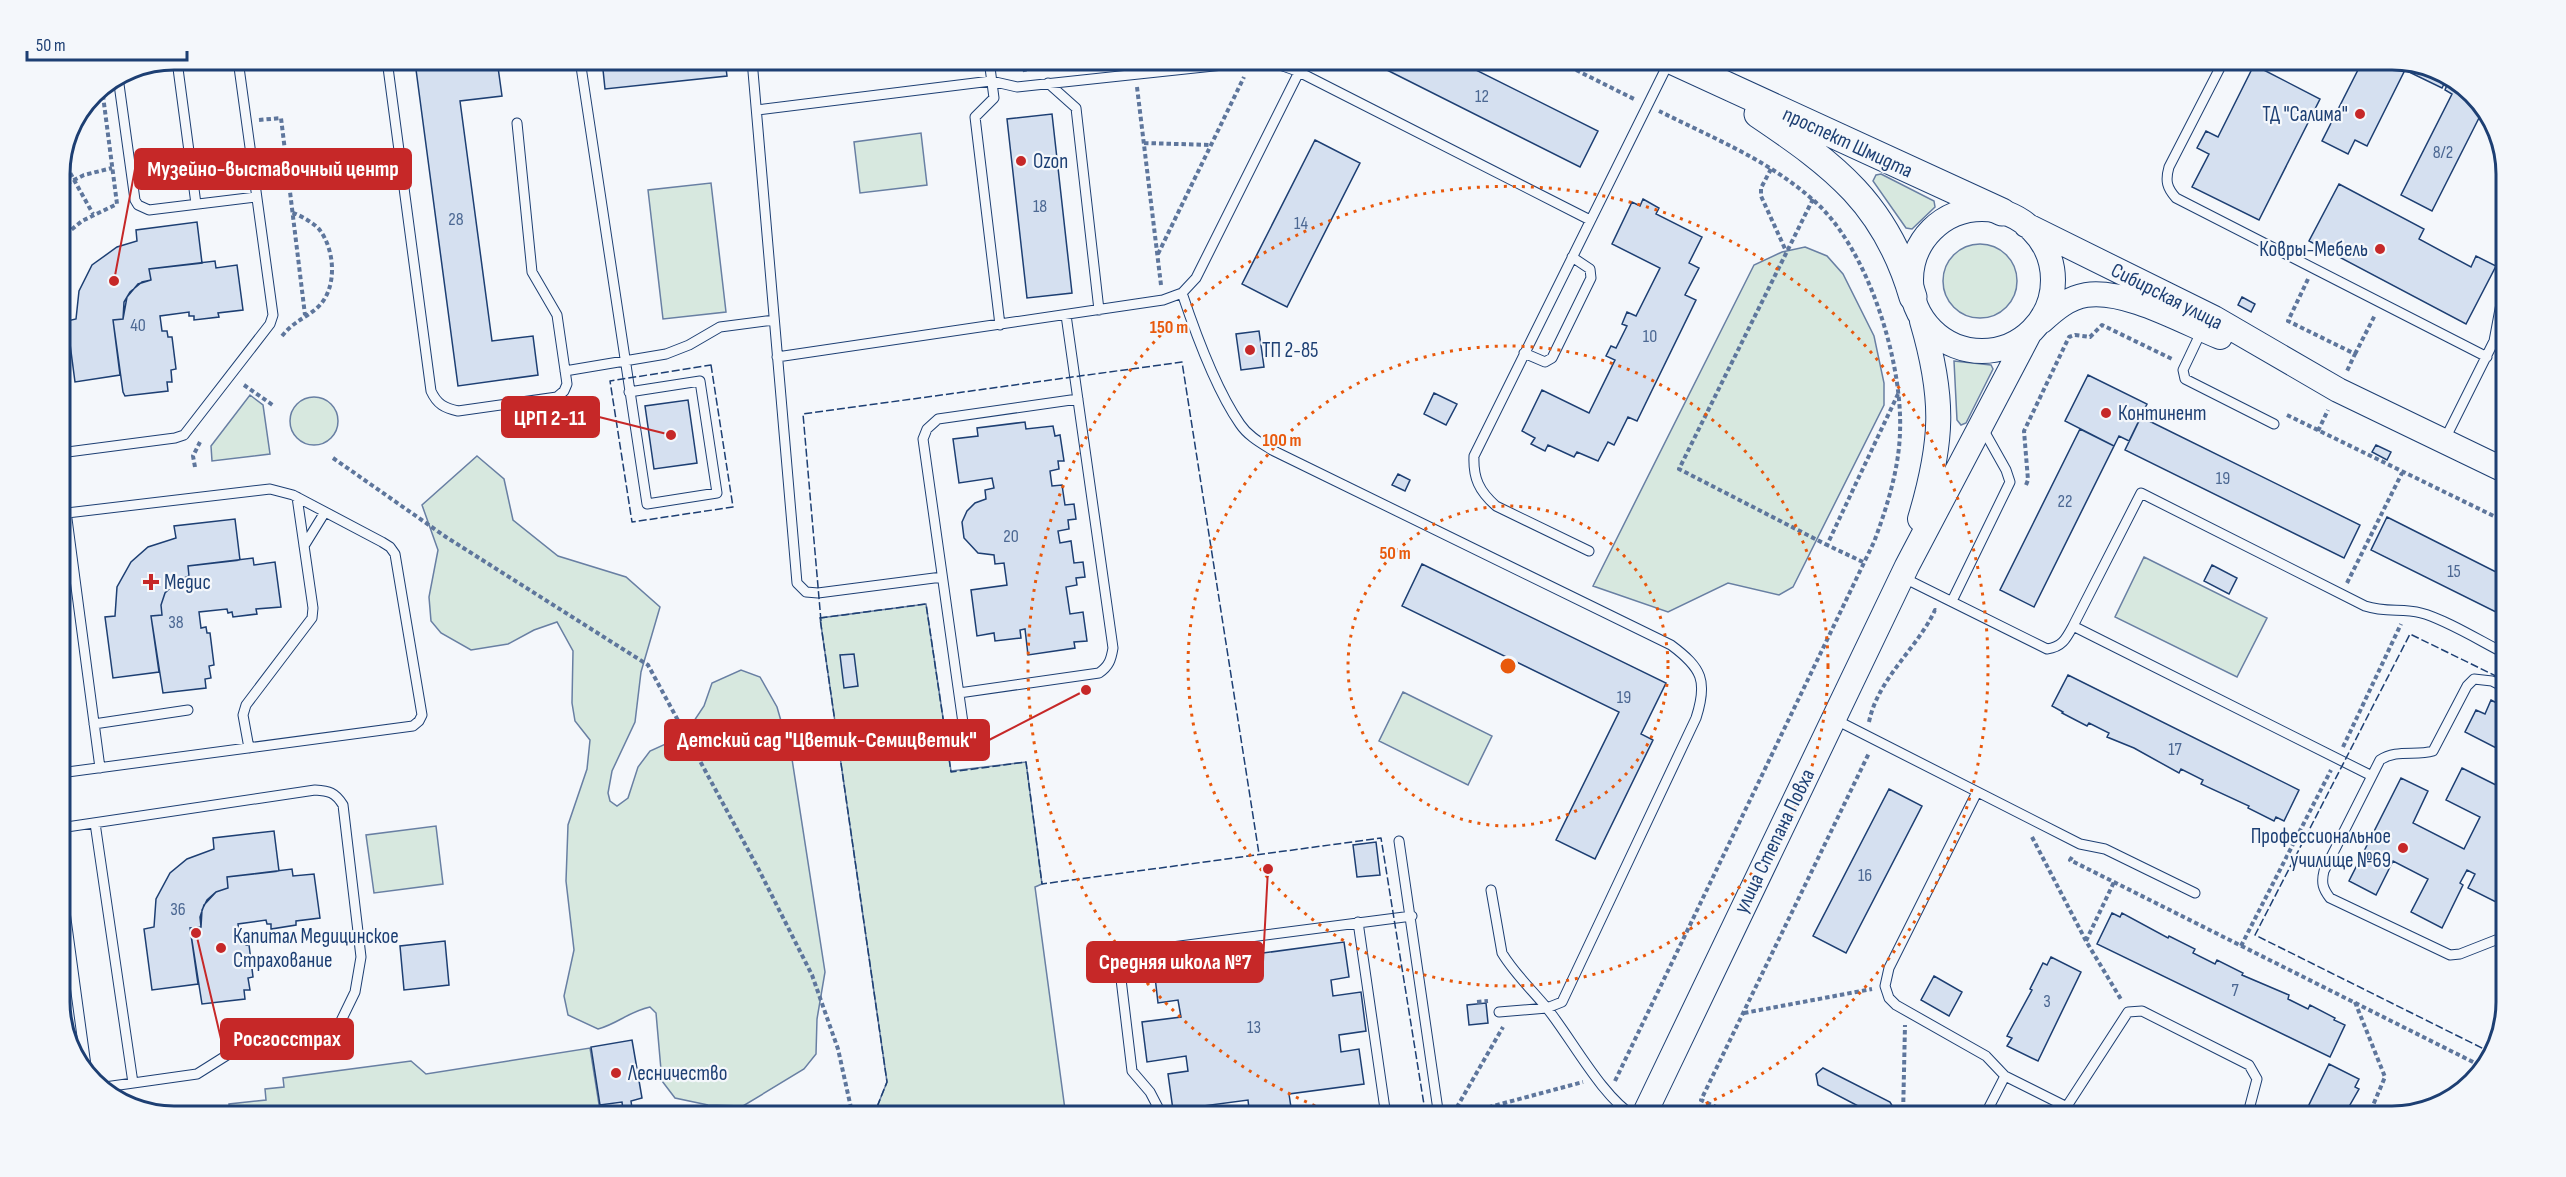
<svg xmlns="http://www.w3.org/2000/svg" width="2566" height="1177" viewBox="0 0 2566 1177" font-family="'Sofia Sans Condensed',sans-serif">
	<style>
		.green { fill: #d7e8df; stroke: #687fa3; stroke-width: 1.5 }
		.building { fill: #d5e0f0; stroke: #1d3f73; stroke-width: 1.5 }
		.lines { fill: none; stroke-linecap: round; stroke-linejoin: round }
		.service-casing { stroke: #1d3f73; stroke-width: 11 }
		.tertiary-casing { stroke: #1d3f73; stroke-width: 26 }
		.secondary-casing { stroke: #1d3f73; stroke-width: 29 }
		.path { stroke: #5e769c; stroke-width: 4; stroke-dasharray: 4.5 3; stroke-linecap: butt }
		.service { stroke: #f4f7fb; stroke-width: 9 }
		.tertiary { stroke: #f4f7fb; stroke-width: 24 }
		.secondary { stroke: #f4f7fb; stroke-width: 27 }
		.fence { stroke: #1d3f73; stroke-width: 1.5; stroke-dasharray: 8 3; stroke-linecap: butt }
		.ring { fill: none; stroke: #e8590c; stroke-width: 3; stroke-dasharray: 3 6 }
		.poi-dot { fill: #c62828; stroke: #f4f7fb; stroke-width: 2 }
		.labels { text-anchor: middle; stroke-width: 4.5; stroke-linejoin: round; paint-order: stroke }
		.number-label { font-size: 18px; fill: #4b6792 }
		.poi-label { font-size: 21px; fill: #1d3f73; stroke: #f4f7fb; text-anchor: start }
		.street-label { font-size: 21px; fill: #1d3f73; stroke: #f4f7fb }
		.rim { fill: none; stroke: #1d3f73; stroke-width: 3 }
		.centre { fill: #e8590c; stroke: #f4f7fb; stroke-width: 3 }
		.ring-label { font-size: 18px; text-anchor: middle; font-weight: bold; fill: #e8590c; stroke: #f4f7fb; stroke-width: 4.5; stroke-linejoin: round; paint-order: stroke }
		.leader { fill: none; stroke: #c62828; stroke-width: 2 }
		.callout-dot { fill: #c62828; stroke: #f4f7fb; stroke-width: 2 }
		.callout { fill: #c62828; stroke: #c62828; stroke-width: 2 }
		.callout-label { font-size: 22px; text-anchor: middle; font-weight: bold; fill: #fff }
	</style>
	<rect width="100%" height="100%" fill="#f4f7fb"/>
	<path class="green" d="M921,133l6,52 -67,8 -6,-51z
		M1881,174l53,27 1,6 -23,22 -6,-1 -33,-47 3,-6z
		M711,183l15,129 -63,7 -15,-129z
		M1943 281a37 37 0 1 1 74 0a37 37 0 1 1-74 0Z
		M1805,247l22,9 16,18 31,62 10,47v22l-91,182 -14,8 -51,-12 -60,29 -75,-26 161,-321 28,-13z
		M1954,361l37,4 2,4 -27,54 -5,2 -4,-5z
		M250,395l13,10 7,49 -58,7 -1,-15z
		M290 421a24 24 0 1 1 48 0a24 24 0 1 1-48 0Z
		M477,456l27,23 9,41 45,36 68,21 34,30 -19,65 -6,50 -23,49 -4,22 2,8 7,5 11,-8 10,-31 12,-16 29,-13 13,-14 12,-18 8,-23 29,-13 19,7 17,30 15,52 33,213 -8,47 -1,35 -12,15 -61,37 -35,-1 -33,-7 -13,-17 -6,-68 -6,-6c-20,4 -33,17 -52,22l-30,-14 -4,-19 10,-46 -8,-69 2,-56 19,-56 3,-29 -15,-19 -3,-18 1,-52 -16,-29 -23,8 -26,14 -37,6 -30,-17 -10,-12 -2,-24 9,-47 -16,-45z
		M2144,557l123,61 -30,59 -122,-60z
		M926,604l25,167 75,-9 16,122 -7,3 31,230h-193l14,-35 -67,-464z
		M1403,692l89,44 -24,49 -89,-44z
		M436,826l7,58 -69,9 -8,-58z
		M590,1048l11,69h-371l-1,-13 37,-4 -1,-11 19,-2 -1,-9 128,-17 15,13z"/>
	<path class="building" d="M433,60h64l5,36 -42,5 32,240 41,-5 5,39 -80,11 -43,-324z
		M602,60h123l2,16 -122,13z
		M788,60h67l-66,8z
		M1367,60h89l142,71 -18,36z
		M2363,60h29l44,9 11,9 -5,10 -37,-18 -38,76 -12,-6 -7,14 -26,-13z
		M2254,65l66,34 -61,121 -67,-33 17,-33 -12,-6 9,-17 12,6z
		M2449,80l35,28 -52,103 -31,-16 51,-101 -7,-4z
		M1052,114l20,179 -45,5 -20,-179z
		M1315,140l45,23 -73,144 -45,-23z
		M2339,184l85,45 -5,10 52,28 5,-11 20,10 -30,58 -157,-83z
		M1643,199l16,9 -3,6 46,23 -13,26 10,5 -14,27 11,5 -59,121 -9,-4 -14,28 -6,-3 -10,19 -21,-9 -3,5 -26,-12 -3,6 -14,-7 4,-6 -13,-7 20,-41 47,23 26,-53 -9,-4 5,-10 5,2 11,-22 -5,-2 5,-12 9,4 24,-48 -48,-24 20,-42 8,4z
		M197,222l5,41 -53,6 2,11 -13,4 -11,13 -4,22 -10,1 7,55 -45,7 -8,-61 9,-2 3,-28 13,-26 25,-18 20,-6 -1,-11z
		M215,261l1,7 21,-3 6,45 -25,3 1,4 -25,3v-4h-5v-4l-29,4 2,15h5l1,6h4l4,32 -5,1 1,12h-5l1,9 -43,5 -2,-4 -10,-72 10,-1 1,-17 6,-10 12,-10 9,-2 -2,-11z
		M2242,297l13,7 -4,8 -13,-7z
		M1259,331l5,36 -23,3 -5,-36z
		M2088,375l59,29 -18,37 -10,-5 -5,10 -49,-25z
		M1434,393l23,11 -11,21 -22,-11z
		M688,400l9,63 -43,6 -9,-63z
		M2141,417l219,108 -16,33 -219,-108z
		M1025,422l1,7 27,-3 2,10 5,-1 4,26h-6l1,8 -9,2 2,15 10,-1 3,20 9,-1 2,15 -8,1 1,9 -11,2 2,12 11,-2 3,22 9,-1 2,15 -9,1 1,7 -11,2 4,27 13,-2 4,29 -13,1 1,6 -47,7 -3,-26 -5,1 1,8 -26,3 -1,-8 -17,3 -6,-46 36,-5 -3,-22 -9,1 -1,-9 -16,-2 -14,-15 -2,-16 5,-11 8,-8 11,-4 -1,-9 9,-2 -2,-10 -33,5 -6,-44 25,-3 -1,-8z
		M2080,429l34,17 -80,161 -34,-17z
		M2376,445l15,7 -4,8 -15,-8z
		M1398,474l12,6 -5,11 -13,-6z
		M2387,517l119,60v40l-135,-67z
		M235,519l5,41 -52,6 1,10 -12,5 -12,12 -4,12 1,10 -11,1 8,56 -46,6 -8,-61 10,-1 2,-29 14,-25 17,-15 28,-9 -2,-12z
		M253,558l1,7 21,-3 6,45 -25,2 1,5 -24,3 -1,-5 -4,1 -1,-4 -28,3 2,16 5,-1 1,6h3l4,32 -5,1 2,12 -6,1 1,9 -43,5 -12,-77 11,-1 -1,-10 4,-12 12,-12 12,-5 -1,-10z
		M1422,564l244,119 -25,51 12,6 -58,119 -39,-19 63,-128 -217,-106z
		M2212,565l25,13 -8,16 -25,-13z
		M854,654l4,32 -14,2 -4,-33z
		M2068,675l231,115 -15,31 -8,-4 -2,4 -26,-13 1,-2 -48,-22 2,-4 -22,-11 -2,4 -45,-25 -27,-11 2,-4 -20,-10 -2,3 -25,-13 1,-1 -11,-6z
		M2491,700l15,8v45l-41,-21 11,-22 9,4z
		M2462,768l44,22v63l-7,14 7,3v37l-38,-19 7,-14 -8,-4 -7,13 3,2 -21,43 -31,-16 17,-33 -35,-18 -17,34 -27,-14 52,-103 27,13 -15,32 51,26 16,-32 -34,-17z
		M1889,789l33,17 -76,147 -33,-17z
		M274,831l5,40 -52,6 1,11 -12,4 -12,13 -4,12 1,10 -11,1 8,56 -46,6 -8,-61 10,-2 2,-28 14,-26 17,-14 27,-10 -1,-11z
		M1376,842l4,33 -23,2 -4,-32z
		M292,869l1,7 21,-2 6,44 -24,3v4l-25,4v-5h-4l-1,-4 -28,4 2,15h5l1,6h3l4,32 -5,1 2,12h-6l1,9 -43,5 -12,-76 11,-1 1,-17 5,-10 9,-8 12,-4 -1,-11z
		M2112,913l8,4 2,-4 46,25 1,-2 26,13 -2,4 22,11 2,-4 26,13 -1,2 47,20 -1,4 20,10 2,-4 25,13 -1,2 11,5 -15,32 -233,-113z
		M445,941l4,44 -45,5 -4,-44z
		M1344,942l5,35 -18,3 2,16 28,-4 5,39 -27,4 2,17 18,-3 5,35 -75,10 3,20 -42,3 -2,-17 -75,10 -5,-36 20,-3 -2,-15 -39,6 -5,-40 39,-5 -3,-17 -20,3 -4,-35z
		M2051,957l30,15 -43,89 -31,-15 5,-8 -5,-2 25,-46 -2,-1 13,-26 4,2z
		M1934,976l28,16 -13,24 -28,-16z
		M1486,1003l2,20 -19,2 -2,-20z
		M632,1040l10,58 -11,3 1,7 -9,2 -1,-8 -22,3 -9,-58z
		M2329,1064l30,15 -4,8 4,2 -16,28h-40z
		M1823,1068l67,34 3,5 -2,8 -12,2 -61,-32 -2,-11z"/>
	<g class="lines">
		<defs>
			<path id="service" d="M387,60l44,331c6,13 13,17 27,20l99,-14 7,-6 3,-7 -10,-69 -25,-43 -15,-149
				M580,60l67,444 70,-11 -17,-112 -71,11
				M752,60l45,523 9,9 12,1 124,-16
				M989,60l5,38 -19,19 25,208
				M1305,60l-6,12 291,148
				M2224,60l-55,107c-4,14 -2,21 7,31l311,159
				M177,61l19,143
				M163,62l18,-2
				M118,77l17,123 3,5 11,5 107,-13
				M1048,83l28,25 23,202
				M757,110l234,-29 26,6 234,-25c18,-1 31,3 48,10l-103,206 -14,15 -19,7 -386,57
				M2506,202l-3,26 3,17
				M1182,293c13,39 35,98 58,131 8,12 21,19 32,26l399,195c31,23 37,36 25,73l-134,284 -15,6 -48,4
				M2202,330l-19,40 2,9 89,45
				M1524,353l21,9 7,-4 39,-80 -1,-9 -18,-12
				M565,371l101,-17 23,-9 31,-18 54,-7
				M60,431l3,21
				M2445,439l49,-98 12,-64
				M60,453l115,-15 9,-3 86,-111 3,-9 -35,-255
				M60,466l40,302
				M304,546l21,-34
				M1589,551l-93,-45c-17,-15 -23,-28 -22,-50l195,-394
				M1904,578l143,71c15,-2 19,-10 26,-23l68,-133 224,113c21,7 37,2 56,7 24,6 61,29 85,41
				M1952,601l58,-119 -4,-12 -23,-41
				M2073,626l299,150
				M2506,688l-14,-7 -18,-2 -7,7 -34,65c-17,5 -37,-2 -53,9l-56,111c-3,12 -1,18 6,27l120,57 10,-1 46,-18
				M959,693l140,-20c10,-7 12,-13 14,-25l-47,-333
				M1836,720l244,124 25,5 90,44
				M94,724l94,-14
				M964,730l-41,-291 4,-10 11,-10 140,-20
				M249,748l-6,-33 3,-10 66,-87 1,-10 -16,-111
				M60,773l353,-47 6,-5 3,-6 -27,-161 -5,-7 -8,-5 -89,-47 -23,-6 -203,24
				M1977,792l-88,176 -4,18 4,12 7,7 90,51 19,20 82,41
				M95,823l38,260
				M60,828l255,-38c14,1 20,2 28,15l18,152 -6,35 -16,33 -9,8 -13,6 -85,13 -35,22 -92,13
				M1399,841l40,276
				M60,875l27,198
				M1491,890l11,63c12,20 29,36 44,54 26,32 55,89 89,110
				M1358,922l28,194 -7,1
				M2067,1106l61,-94 14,-1 107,54 8,14 -10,38
				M1163,1117l-13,-25 -18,-21 -14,-117 294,-38
				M1984,1117l21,-41"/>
			<path id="tertiary" d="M1911 280a71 71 0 1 1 142 0a71 71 0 1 1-142 0Z
				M2026,225l188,93 124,72 168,81
				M2042,321c13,-12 26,-23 44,-26 40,-6 97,27 134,42
				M1920,519c23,-77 25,-120 2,-198
				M1643,1117l264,-551 122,-232"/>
			<path id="secondary" d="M1671,60l331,152
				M1758,114c77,52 128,90 155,183"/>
		</defs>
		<use href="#service" class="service-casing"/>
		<use href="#tertiary" class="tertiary-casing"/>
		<use href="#secondary" class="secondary-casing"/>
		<path class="path" d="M1023,60l2,12
			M1556,60l80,40
			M1137,87l24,198
			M259,120l22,-2 24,197
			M1144,143l67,2
			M63,160l30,54
			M1771,169l-10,19v8l25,55
			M60,187l24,-12 28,-7
			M1813,199l-134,270 148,76
			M60,239l22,-18 35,-17 -15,-116
			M1158,254l86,-177
			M2308,279l-20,42 67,33 -8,17
			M282,336c13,-16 23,-17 36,-29 20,-19 17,-58 1,-78 -8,-8 -18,-13 -28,-17
			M2355,354l20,-39
			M244,385l30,21
			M2287,415l219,107
			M2318,431l10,-21
			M333,458l113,79 202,128 111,205 53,105 26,74 15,68
			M195,467l-2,-11 7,-14
			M2026,485l2,-5 -4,-49 45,-94 6,-2 15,2 12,-12 70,34
			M1863,562l-36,-17 71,-151
			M2347,583l55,-110
			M1869,722c9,-44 48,-73 66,-112l3,1
			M2343,747l58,-123
			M2032,837l54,104 36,60
			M2072,857l-2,3 411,206
			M2086,941l28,-59
			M2241,946l90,-176
			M1477,1002l11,-1
			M2355,1002l30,75 -17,40
			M1744,1013l128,-24
			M1615,1081l259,-539c13,-35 25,-73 26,-110 3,-71 -33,-187 -88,-233 -44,-39 -101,-62 -153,-88
			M1453,1114l50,-87
			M1452,1117l131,-35
			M1738,1117l-37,-17 168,-347
			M1903,1117l2,-92"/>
		<use href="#service" class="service"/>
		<use href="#tertiary" class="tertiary"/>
		<use href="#secondary" class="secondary"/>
		<path class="fence" d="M711,365l22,142 -101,15 -22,-141z
			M2506,376l-4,9 -6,39 10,5
			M821,621l-18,-207 379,-52 77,492
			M2494,1050l4,-7
			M2492,1053l-237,-118 155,-301 96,47
			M873,1117l14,-35 -67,-464 106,-14 25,168 75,-10 16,122 339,-46 45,279"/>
	</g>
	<g class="ring">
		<circle cx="1508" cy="666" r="160"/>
		<circle cx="1508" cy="666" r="320"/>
		<path d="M1340 1116A480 480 0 1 1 1676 1116"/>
	</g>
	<g class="poi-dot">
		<circle cx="2360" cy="114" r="6"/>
		<circle cx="1021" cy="161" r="6"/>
		<circle cx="2380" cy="249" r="6"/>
		<circle cx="1250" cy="350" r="6"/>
		<circle cx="2106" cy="413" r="6"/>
		<path d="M148 573h6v6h6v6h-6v6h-6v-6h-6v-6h6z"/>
		<circle cx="2403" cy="848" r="6"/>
		<circle cx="221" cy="948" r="6"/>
		<circle cx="616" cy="1073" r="6"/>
	</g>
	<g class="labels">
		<g class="number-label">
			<text x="1482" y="102">12</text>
			<text x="2443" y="158">8/2</text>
			<text x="1040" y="212">18</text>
			<text x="456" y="225">28</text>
			<text x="1301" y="229">14</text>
			<text x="138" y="331">40</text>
			<text x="1650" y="342">10</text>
			<text x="2223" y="484">19</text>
			<text x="2065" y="507">22</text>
			<text x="1011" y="542">20</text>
			<text x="2454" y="577">15</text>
			<text x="176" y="628">38</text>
			<text x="1624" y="703">19</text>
			<text x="2175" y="755">17</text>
			<text x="1865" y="881">16</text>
			<text x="178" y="915">36</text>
			<text x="2235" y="996">7</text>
			<text x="2047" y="1007">3</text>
			<text x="1254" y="1033">13</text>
		</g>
		<g class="poi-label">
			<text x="2348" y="121" text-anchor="end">ТД "Салима"</text>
			<text x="1033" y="168">Ozon</text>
			<text x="2368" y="256" text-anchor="end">Ковры-Мебель</text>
			<text x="1262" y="357">ТП 2-85</text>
			<text x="2118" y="420">Континент</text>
			<text x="164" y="589">Медис</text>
			<text x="2391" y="843" text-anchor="end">Профессиональное<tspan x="2391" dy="24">училище №69</tspan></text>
			<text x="233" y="943">Капитал Медицинское<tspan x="233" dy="24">Страхование</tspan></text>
			<text x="628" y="1080">Лесничество</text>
		</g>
		<g class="street-label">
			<text transform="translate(1848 142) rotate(25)" y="7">проспект Шмидта</text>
			<text transform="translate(2167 296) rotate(27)" y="7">Сибирская улица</text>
			<text transform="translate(1774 841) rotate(-64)" y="7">улица Степана Повха</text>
		</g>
	</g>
	<path d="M0 0H2566V1177H0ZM174 70H2392A104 104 0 0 1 2496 174V1002A104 104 0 0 1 2392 1106H174A104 104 0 0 1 70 1002V174A104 104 0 0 1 174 70Z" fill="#f4f7fb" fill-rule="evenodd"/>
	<path class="rim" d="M174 70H2392A104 104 0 0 1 2496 174V1002A104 104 0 0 1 2392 1106H174A104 104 0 0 1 70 1002V174A104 104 0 0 1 174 70Z"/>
	<circle cx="1508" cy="666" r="9" class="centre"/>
	<g class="ring-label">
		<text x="1169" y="333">150 m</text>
		<text x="1282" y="446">100 m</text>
		<text x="1395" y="559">50 m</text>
	</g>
	<path class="leader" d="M114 281L135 169M671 435L599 417M1086 690L989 740M1268 869L1263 962M196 933L221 1039"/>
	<g class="callout-dot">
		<circle cx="114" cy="281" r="6"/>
		<circle cx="671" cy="435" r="6"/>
		<circle cx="1086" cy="690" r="6"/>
		<circle cx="1268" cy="869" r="6"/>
		<circle cx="196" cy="933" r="6"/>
	</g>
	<g class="callout">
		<rect x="135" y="149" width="276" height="40" rx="6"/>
		<rect x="502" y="397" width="97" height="40" rx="6"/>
		<rect x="665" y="720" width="324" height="40" rx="6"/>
		<rect x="1087" y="942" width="176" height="40" rx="6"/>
		<rect x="221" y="1019" width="132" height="40" rx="6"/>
	</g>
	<g class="callout-label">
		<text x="273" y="176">Музейно-выставочный центр</text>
		<text x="550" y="425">ЦРП 2-11</text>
		<text x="827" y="747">Детский сад "Цветик-Семицветик"</text>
		<text x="1175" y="969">Средняя школа №7</text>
		<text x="287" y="1046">Росгосстрах</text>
	</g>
	<path d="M27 51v9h160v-9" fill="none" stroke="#1d3f73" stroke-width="3"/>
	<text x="36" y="51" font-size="18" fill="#1d3f73" stroke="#f4f7fb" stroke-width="4.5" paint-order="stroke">50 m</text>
</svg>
